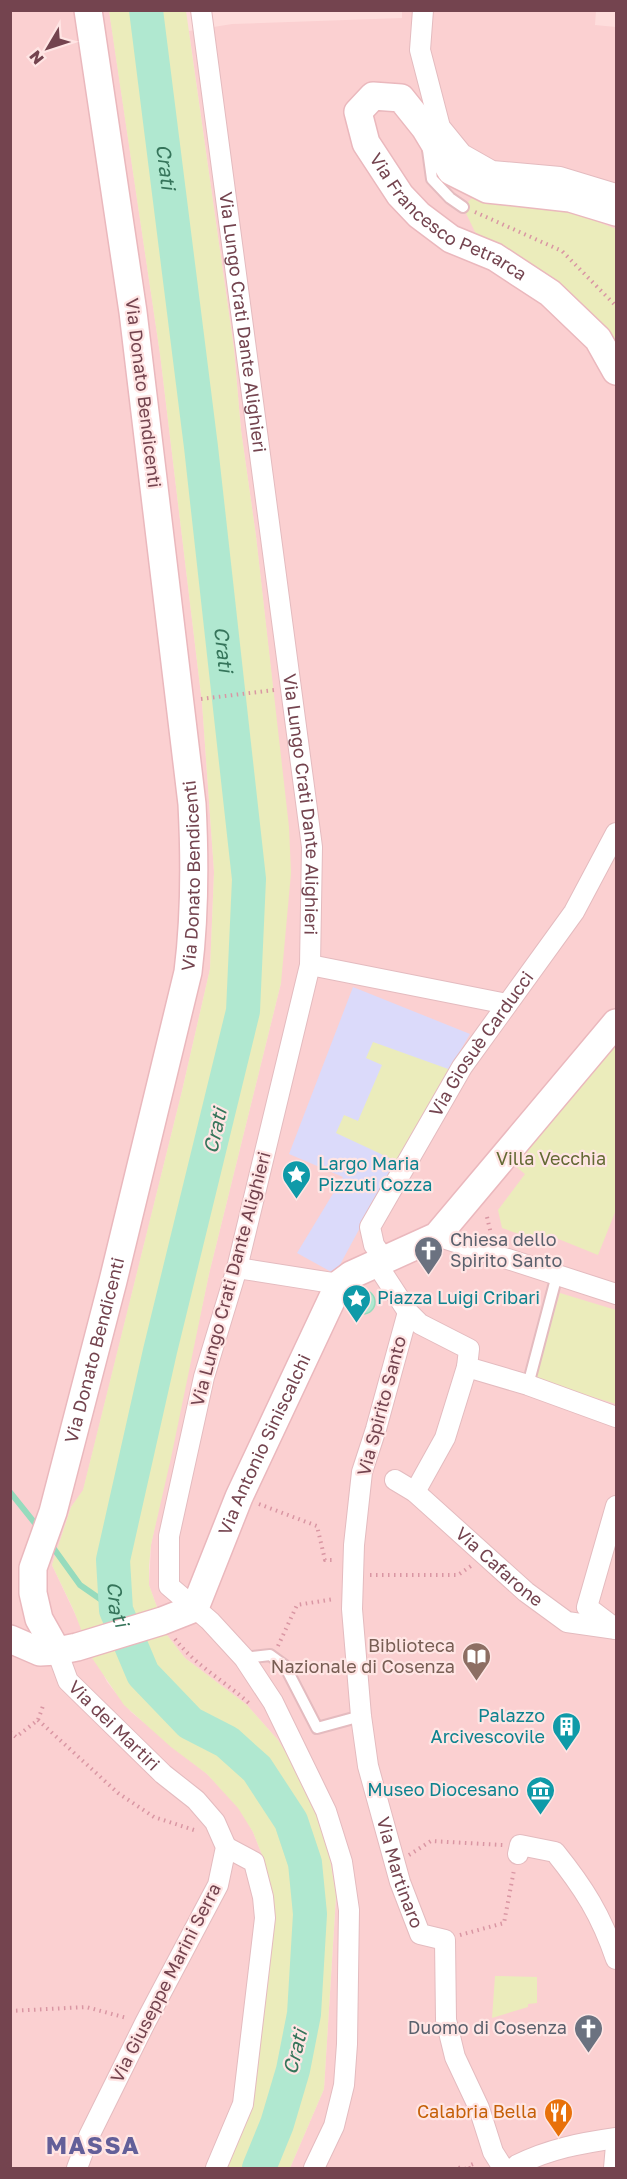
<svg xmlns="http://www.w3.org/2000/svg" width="627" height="2179" viewBox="0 0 627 2179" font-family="'Golos Text',sans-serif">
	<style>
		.residential { fill: #fbd0d1 }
		.education { fill: #dbdafa }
		.green { fill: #ebecbb }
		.water { fill: #b0e8d0; stroke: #96dbbd; stroke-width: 1.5 }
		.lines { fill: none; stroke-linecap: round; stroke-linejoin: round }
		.stream { stroke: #96dbbd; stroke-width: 6 }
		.river { stroke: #b0e8d0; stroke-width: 34 }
		.lane-casing { stroke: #e4bbbf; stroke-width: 14 }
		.street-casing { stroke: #e4bbbf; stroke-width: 22 }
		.secondary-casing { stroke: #eab8bd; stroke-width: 30 }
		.path { stroke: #d996a3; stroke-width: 4; stroke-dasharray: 1.5 4.5; stroke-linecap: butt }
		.lane { stroke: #fff; stroke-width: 10 }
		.street { stroke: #fff; stroke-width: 20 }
		.secondary { stroke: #fff; stroke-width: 27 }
		.labels { text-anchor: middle; stroke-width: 4.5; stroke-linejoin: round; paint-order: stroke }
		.street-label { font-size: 18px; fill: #74444f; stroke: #ffe5e4 }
		.park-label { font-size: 18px; fill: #646a34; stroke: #ffe5e4 }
		.culture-label { font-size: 18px; fill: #0d838f; stroke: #ffe5e4; text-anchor: start }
		.worship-label { font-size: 18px; fill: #5b616d; stroke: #ffe5e4; text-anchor: start }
		.education-label { font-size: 18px; fill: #785e54; stroke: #ffe5e4; text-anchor: end }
		.food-label { font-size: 18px; fill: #c56008; stroke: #ffe5e4; text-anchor: end }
		.water-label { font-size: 20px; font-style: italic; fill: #35745a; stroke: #ffe5e4 }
		.district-label { font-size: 24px; font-weight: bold; letter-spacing: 1.5px; fill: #635f99; stroke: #ffe5e4 }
	</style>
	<rect width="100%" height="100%" fill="#fedddc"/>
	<path class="residential" d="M109,10l51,344 42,349 12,169 -4,97 -28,122 -99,400 -12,16 -19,58 55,117 24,30 76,62 32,34 14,24 11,28 9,43 -48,265h-214l-1,-2157z
		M402,11h194l-1,14 21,2v2141h-326l34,-79 12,-191 -7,-45 -51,-113 -31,-35 -62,-47 -18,-23 -18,-50 2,-40 58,-271 72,-291 -7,-285 -18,-162 -15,-106 -7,-81 -45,-318 43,-7 170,-6z"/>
	<path class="education" d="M353,987l117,47 -74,127 -61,113 -38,-21 46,-76 -54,-23z"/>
	<path class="green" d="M109,11h77l48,338 7,81 15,106 33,291 2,46 -10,110 -72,291 -38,184 -20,87 -2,21v19l18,50 18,23 62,47 31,35 14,22 26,51 11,40 7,43 -12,193 -34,79h-65l48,-265 -9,-43 -11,-28 -15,-24 -31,-34 -36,-27 -47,-42 -32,-47 -18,-47 -22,-46 19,-58 12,-17 99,-399 28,-122 4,-97 -12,-169 -42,-349z
		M479,191l87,18 50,20v122l-69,-74 -72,-45 -12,-25z
		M616,1034v176l-18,45 -47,-19 -4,8 -45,-16 -4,-18 27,-36 -15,-12z
		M373,1042l78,28 -55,91 -60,-28 8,-18 14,6 24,-56 -16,-7z
		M560,1293l56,17v94l-82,-25z
		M495,1976l42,1v26l-9,1v3l-36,11z"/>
	<path class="water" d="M351 1302a12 12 0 1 1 24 0a12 12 0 1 1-24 0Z"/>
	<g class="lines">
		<path class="stream" d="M10,1492l28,35
			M49,1542l31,43 36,25"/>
		<path class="river" id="s1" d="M146,10l55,437 48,432 -6,132 -83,340 -47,209 3,50 27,64 47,49 37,19 30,27 34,52 14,42 5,51 -6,100 -11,56 -16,54 -18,44"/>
		<defs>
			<path id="lane" d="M428,150l4,29 18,19 13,9
				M528,1385l29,-110
				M244,1658l26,-3 15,11 32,62 44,-12"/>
			<g id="street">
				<path id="s2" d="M201,10l111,837 -2,118 -73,303 -33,109 -35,159v50l41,35 34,37 29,44 53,109 16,51 7,48 -2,134 -3,41 -10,41 -20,42"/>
				<path d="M423,10l-3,40 20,77 22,27 30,17 68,6 56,17"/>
				<path d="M310,965l197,39"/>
				<path d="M437,1236l179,58"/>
				<path id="s3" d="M384,1259l-10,-14 -4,-18 92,-160 112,-155 42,-79"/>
				<path d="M376,1263l32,49 12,12 49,25 -2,18 61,18 88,32"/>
				<path d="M237,1268l102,16"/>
				<path id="s4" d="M408,1312l-32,117 -14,43 -8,73 -2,64 9,107 7,50 32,116 20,52 25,6 1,80 9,37 24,51 14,44 10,16"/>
				<path id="s5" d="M395,1480l20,12 111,100 41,30 49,7"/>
				<path d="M415,1492l30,-54 22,-71"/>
				<path d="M616,1506l-29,101 29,22"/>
				<path id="s6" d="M57,1651l11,30 95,93 33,26 19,22 11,25 -8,38 -73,138 -56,113 -12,32"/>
				<path d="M518,1854l2,-9 35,7c29,36 46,63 61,107"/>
				<path d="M216,2168l27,-64 22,-186 -2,-21 -9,-35 -28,-15"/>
				<path d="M519,2168l-2,-3c32,-16 64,-22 99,-27"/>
				<path d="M614,2168l2,-23"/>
			</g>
			<g id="secondary">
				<path id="s7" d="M616,212l-46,-14 -83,-9 -36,-18 -26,-43 -24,-30 -28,-2 -15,16 8,31 34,52 19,20 32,24 44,18 55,36 48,46 18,32"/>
				<path id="s8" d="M10,1639l30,13 17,-1 20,-4 85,-26 33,-13 44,-111 100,-213 12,-9 86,-39 179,-213"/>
				<path id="s9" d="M57,1651l-18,-32 -6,-26v-25l20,-56 60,-231 75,-309c7,-56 7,-111 4,-168l-59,-492 -45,-302"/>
			</g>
		</defs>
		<use href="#lane" class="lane-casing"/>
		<use href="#street" class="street-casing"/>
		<use href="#secondary" class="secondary-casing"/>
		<path class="path" d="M475,212l87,39 54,55
			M201,699l73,-9
			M487,1217l4,17
			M259,1504l58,22 8,34h10
			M370,1575h88l13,-9
			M175,1639c22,28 50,42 75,65
			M278,1646l19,-41 37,-6
			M38,1720l80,73 36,24 43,14
			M10,1732l6,5 22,-17 6,-17
			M409,1855l22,-14 72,4
			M460,1935l44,-12 10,-53
			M10,2011l76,-4 41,11
			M459,2168l4,-2 1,2
			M469,2168l-1,-2 5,-2 1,4"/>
		<use href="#lane" class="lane"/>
		<use href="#street" class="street"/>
		<use href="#secondary" class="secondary"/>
	</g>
	<defs>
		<symbol id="sight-pin" viewBox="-11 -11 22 30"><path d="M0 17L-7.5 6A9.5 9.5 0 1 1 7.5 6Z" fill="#0f9aa8" stroke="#ffe5e4"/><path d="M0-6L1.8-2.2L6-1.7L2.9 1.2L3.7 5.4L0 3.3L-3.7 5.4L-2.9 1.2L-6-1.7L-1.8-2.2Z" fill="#fff"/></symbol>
		<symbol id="church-pin" viewBox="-11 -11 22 30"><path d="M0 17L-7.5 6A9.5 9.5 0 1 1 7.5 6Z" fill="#6b7280" stroke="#ffe5e4"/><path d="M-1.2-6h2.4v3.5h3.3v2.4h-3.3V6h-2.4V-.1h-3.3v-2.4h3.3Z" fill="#fff"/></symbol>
		<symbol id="library-pin" viewBox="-11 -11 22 30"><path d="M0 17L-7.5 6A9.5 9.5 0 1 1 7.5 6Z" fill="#8d6e63" stroke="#ffe5e4"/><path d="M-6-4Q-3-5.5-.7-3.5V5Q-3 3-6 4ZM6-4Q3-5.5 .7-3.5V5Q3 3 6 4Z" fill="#fff"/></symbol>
		<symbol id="building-pin" viewBox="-11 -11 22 30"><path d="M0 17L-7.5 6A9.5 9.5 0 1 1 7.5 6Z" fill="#0f9aa8" stroke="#ffe5e4"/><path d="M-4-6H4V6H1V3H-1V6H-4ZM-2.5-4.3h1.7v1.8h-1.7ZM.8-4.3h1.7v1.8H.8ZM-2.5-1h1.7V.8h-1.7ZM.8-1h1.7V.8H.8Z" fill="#fff"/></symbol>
		<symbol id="museum-pin" viewBox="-11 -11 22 30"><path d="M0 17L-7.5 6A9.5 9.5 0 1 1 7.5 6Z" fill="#0f9aa8" stroke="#ffe5e4"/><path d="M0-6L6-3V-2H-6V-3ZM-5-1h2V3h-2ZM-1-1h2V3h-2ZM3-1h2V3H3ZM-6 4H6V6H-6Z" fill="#fff"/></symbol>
		<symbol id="restaurant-pin" viewBox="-11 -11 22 30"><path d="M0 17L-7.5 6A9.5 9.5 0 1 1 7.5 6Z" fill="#e8710a" stroke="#ffe5e4"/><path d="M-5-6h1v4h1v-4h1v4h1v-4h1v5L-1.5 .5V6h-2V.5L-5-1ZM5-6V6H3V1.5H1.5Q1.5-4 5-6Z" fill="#fff"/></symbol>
	</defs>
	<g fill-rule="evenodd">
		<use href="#sight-pin" x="280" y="1158" width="33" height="45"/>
		<use href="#church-pin" x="412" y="1234" width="33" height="45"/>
		<use href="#sight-pin" x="340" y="1282" width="33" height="45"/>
		<use href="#library-pin" x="460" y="1640" width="33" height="45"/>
		<use href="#building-pin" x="550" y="1710" width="33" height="45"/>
		<use href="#museum-pin" x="524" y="1774" width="33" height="45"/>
		<use href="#church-pin" x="572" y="2012" width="33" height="45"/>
		<use href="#restaurant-pin" x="542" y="2096" width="33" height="45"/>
	</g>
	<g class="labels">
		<g class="street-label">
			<text dy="6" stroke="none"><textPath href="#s7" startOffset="456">Via Francesco Petrarca</textPath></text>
			<text dy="6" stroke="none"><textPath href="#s2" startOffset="315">Via Lungo Crati Dante Alighieri</textPath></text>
			<text transform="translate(143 393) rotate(83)" y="6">Via Donato Bendicenti</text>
			<text dy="6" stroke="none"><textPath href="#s2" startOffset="801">Via Lungo Crati Dante Alighieri</textPath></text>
			<text dy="6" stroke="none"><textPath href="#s9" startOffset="801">Via Donato Bendicenti</textPath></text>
			<text dy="6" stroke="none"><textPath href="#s3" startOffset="250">Via Giosuè Carducci</textPath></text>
			<text transform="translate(231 1279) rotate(-75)" y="6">Via Lungo Crati Dante Alighieri</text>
			<text dy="6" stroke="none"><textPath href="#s9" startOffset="315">Via Donato Bendicenti</textPath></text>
			<text transform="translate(382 1406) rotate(-75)" y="6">Via Spirito Santo</text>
			<text dy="6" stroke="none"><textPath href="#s8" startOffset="372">Via Antonio Siniscalchi</textPath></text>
			<text dy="6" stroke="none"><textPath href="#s5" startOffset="136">Via Cafarone</textPath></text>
			<text dy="6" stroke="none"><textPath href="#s6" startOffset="96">Via dei Martiri</textPath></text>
			<text dy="6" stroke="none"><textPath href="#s4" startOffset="573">Via Martinaro</textPath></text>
			<text transform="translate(166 1983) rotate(-63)" y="6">Via Giuseppe Marini Serra</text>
		</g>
		<g class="park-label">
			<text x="551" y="1165">Villa Vecchia</text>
		</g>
		<g class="culture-label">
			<text x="318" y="1170">Largo Maria<tspan x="318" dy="21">Pizzuti Cozza</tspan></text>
			<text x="377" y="1304">Piazza Luigi Cribari</text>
			<text x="545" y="1722" text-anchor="end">Palazzo<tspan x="545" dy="21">Arcivescovile</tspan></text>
			<text x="519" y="1796" text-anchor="end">Museo Diocesano</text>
		</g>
		<g class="worship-label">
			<text x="450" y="1246">Chiesa dello<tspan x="450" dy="21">Spirito Santo</tspan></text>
			<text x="567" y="2034" text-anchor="end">Duomo di Cosenza</text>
		</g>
		<g class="education-label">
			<text x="455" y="1652">Biblioteca<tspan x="455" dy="21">Nazionale di Cosenza</tspan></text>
		</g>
		<g class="food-label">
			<text x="537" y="2118">Calabria Bella</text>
		</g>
		<g class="water-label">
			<text dy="7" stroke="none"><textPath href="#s1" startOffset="158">Crati</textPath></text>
			<text dy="7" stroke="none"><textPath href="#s1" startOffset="644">Crati</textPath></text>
			<text transform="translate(215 1131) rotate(-77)" y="7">Crati</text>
			<text dy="7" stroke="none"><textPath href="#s1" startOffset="1616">Crati</textPath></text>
			<text transform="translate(295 2052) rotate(-76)" y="7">Crati</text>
		</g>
		<g class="district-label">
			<text x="93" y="2154">MASSA</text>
		</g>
	</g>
	<rect width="627" height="2179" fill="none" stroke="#74444f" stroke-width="24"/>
	<g transform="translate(48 48) rotate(231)" stroke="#ffe5e4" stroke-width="4.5" paint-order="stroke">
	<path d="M0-4.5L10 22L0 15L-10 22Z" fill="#74444f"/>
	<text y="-9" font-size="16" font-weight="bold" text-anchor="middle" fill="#74444f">N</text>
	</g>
</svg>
